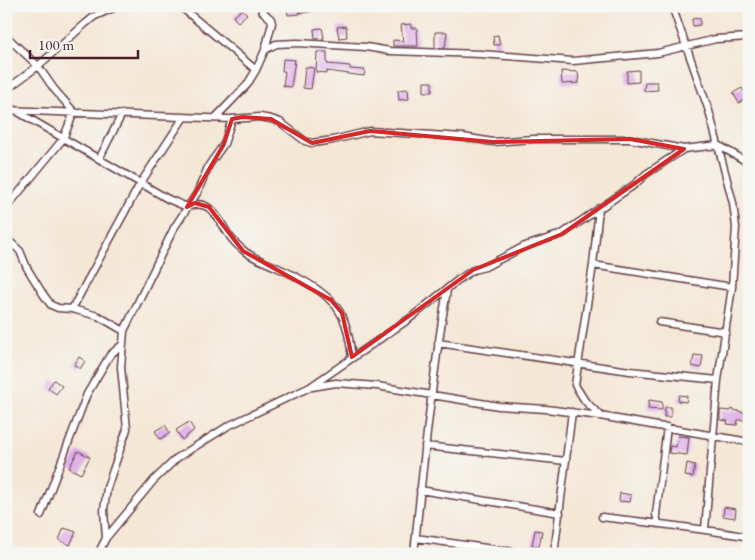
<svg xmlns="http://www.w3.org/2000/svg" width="755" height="560" viewBox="0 0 755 560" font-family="'EB Garamond',serif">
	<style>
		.building { fill: #dca8e8 }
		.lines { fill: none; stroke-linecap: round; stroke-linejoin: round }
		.minor-casing { stroke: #643d45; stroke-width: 9 }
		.minor { stroke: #fff; stroke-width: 6 }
		.marked { fill: none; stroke: #d62828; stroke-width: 4; stroke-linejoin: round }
	</style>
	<rect width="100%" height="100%" fill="#f6f6f2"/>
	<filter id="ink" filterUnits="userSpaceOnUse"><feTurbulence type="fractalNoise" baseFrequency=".02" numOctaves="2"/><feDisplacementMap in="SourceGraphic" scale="10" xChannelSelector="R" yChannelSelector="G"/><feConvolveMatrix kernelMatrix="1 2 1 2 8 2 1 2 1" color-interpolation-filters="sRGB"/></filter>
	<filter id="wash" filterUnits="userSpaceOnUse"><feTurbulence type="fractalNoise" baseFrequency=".0096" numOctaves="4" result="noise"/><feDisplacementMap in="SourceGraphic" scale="20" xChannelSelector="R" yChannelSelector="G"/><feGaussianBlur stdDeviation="1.12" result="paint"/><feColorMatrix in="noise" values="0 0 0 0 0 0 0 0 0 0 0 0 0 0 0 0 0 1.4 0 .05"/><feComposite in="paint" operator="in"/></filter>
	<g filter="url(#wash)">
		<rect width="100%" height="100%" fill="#f4e7d6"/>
		<g id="blocks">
			<path class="building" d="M300,6h15v5l-14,2z
				M299,8l1,6 -12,1 -1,-6z
				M242,9l5,5 -9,8 -5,-5z
				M700,18v7l-7,1 -1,-7z
				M411,24v4h6l1,18h-25v-6l10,1 -2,-16z
				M346,26l1,11 -8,1 -2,-11z
				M322,28l2,10 -9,1 -1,-10z
				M435,32h12l-2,16h-10z
				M498,35l2,10h-6l-1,-9z
				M317,52h10v12l23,2v3l15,1 -1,6 -37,-5v2l-11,-1z
				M283,59l12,1 -4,27 -8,-1 2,-15h-3z
				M305,67l9,1 -3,21 -8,-1z
				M639,70v12l-12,1v-12z
				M561,71l17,1 1,11 -17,1z
				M424,82h8v10h-8z
				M645,82h12l1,8 -14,1z
				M742,88l5,9 -8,6 -6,-10z
				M408,89l1,10 -10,1 -1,-10z
				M694,355l9,1 -2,12 -9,-2z
				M79,357l6,4 -5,8 -6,-4z
				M54,380l8,6 -6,8 -8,-6z
				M679,395l8,1 -1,6 -8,-1z
				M649,400l13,2v8l-14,-1z
				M665,407h6v10h-7z
				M731,409l14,4 -1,7h-6l-1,5 -10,-1 1,-3 -8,-1v-10l11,1z
				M189,422l5,8 -12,10 -6,-10z
				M165,425l5,8 -10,6 -5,-8z
				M678,436l11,1 -2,18 -18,-2 1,-7 6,1z
				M78,451l12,6 -9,17 -12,-6z
				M687,463l8,2 -2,12 -8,-1z
				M620,493l11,2 -1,7 -11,-1z
				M724,507l12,2 -1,9 -12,-2z
				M64,528l12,4 -6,13 -11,-5z
				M535,530l7,1 -3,16 -7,-2z"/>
		</g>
	</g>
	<g filter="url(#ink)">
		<use href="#blocks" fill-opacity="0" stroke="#643d45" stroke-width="1"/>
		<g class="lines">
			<defs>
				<path id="minor" d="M180,6l76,64
					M672,6l37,105 24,92 3,24 -4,60 -14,93 -13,149
					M6,36l32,30 16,23 20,23 -11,27 -57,69
					M265,50l11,-6 21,-1 69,4 24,4 91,3 92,7 85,-8 58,-14 33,-2
					M6,90l32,-24 47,-42 10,-8 23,-10
					M6,105l162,94 19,8c25,-11 32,15 44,31 3,4 7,8 11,11 9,9 22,12 34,18 18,8 41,19 55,34 16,15 18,36 21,56
					M6,110l226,9 28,-2 11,2 9,3 25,19 7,2 21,-3 37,-9 93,6 30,5 41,-3h96l54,10
					M215,118l32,-33 9,-15 9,-20 7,-27 -1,-4 -9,-8v-5
					M99,159l23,-45
					M599,208l-6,57 -18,120 10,16 15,14
					M6,238l14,13 7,17 16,26 8,11 7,3 14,1 26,7 26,15
					M593,265l139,22
					M72,309l68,-125 44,-67
					M659,322l67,10
					M438,343l192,28 88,9
					M312,387l24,-4 41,3 122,20 47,3 54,7 149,26
					M425,446l141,15
					M420,490l140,23
					M41,515l46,-121 23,-39 13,-11
					M602,517c49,6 98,11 147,20
					M658,524l-2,-10 11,-87
					M106,538l48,-58 23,-22 51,-32 82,-39 99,-68 49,-39 15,-10 12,-3 40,-21 37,-12 72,-49 12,-11 38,-25 34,-4 31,18
					M416,538l112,16
					M98,554l8,-16 -2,-28 3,-22 20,-59 -6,-62 3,-36 50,-103 23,-35 12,-28 15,-21 8,-25
					M414,554c9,-88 18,-176 33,-264
					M554,554l18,-142"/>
			</defs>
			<use href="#minor" class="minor-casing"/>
			<use href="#minor" class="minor"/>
		</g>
	</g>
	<path class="marked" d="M243,117l28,2 41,24 58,-12 123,11 137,-3 54,10 -122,85 -89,36 -121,87 -10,-44 -11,-13 -88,-49 -34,-44 -14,-4 -8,4 37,-63 8,-25z"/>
	<rect width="755" height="560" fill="none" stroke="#f6f6f2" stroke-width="25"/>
	<path d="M30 50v8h108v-8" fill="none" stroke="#4a1f2b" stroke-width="2.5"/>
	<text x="38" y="50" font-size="15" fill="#4a1f2b" stroke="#f6f6f2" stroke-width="4" paint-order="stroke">100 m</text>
</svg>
